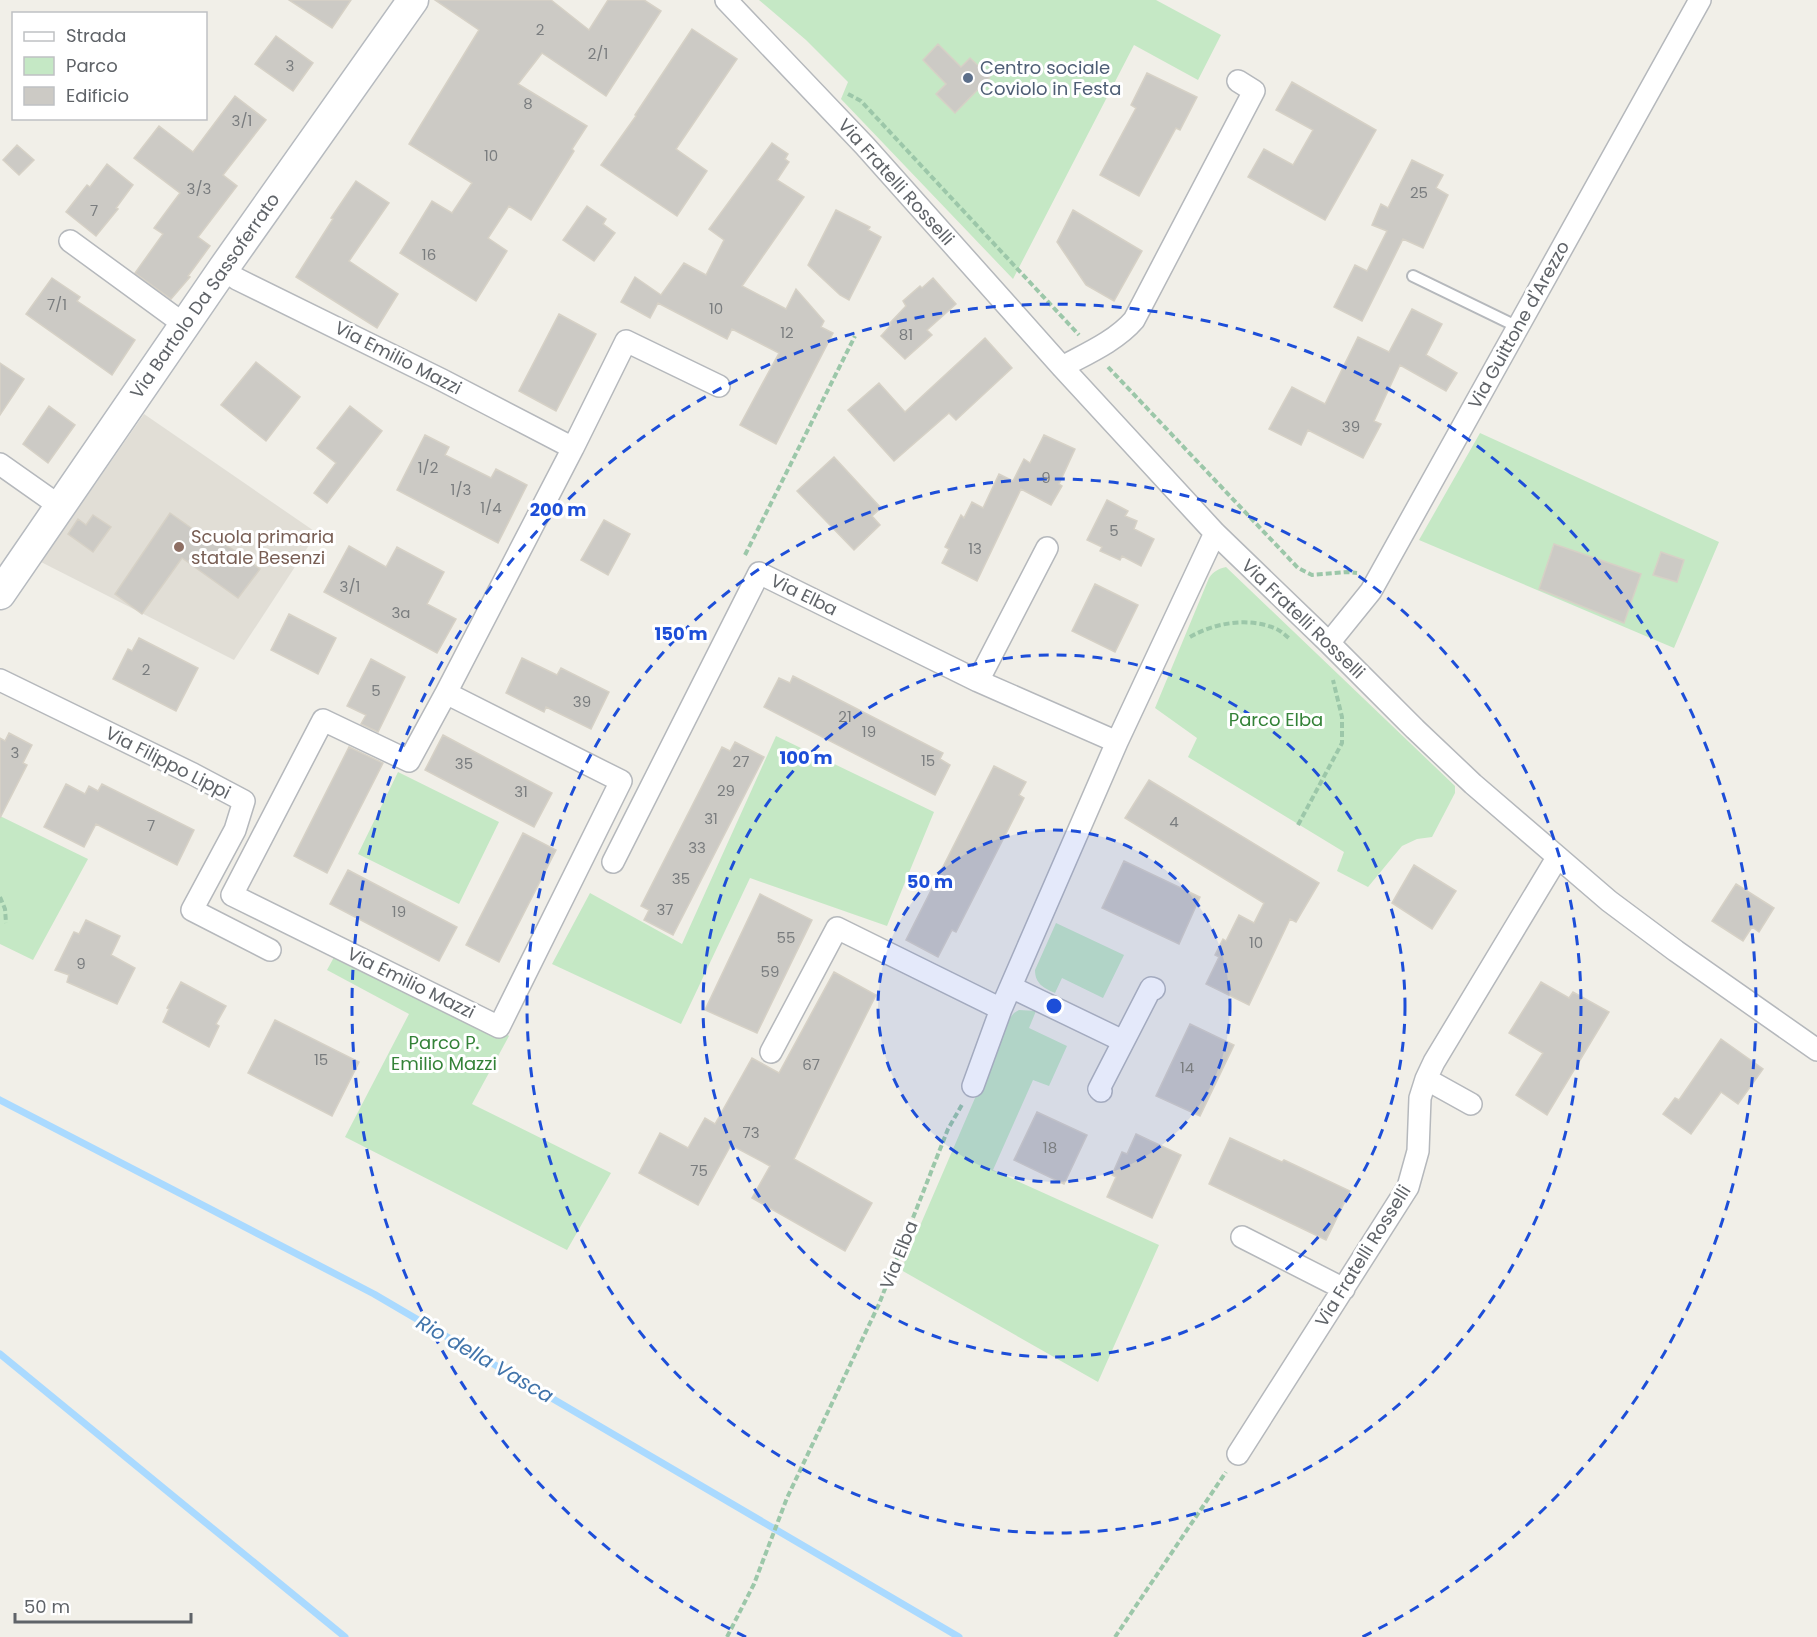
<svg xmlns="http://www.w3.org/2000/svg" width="1817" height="1637" viewBox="0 0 1817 1637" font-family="Poppins,sans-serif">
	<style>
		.education { fill: #e1ded6 }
		.green { fill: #c5e8c5 }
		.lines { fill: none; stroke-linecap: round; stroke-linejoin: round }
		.stream { stroke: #aadaff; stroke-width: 7 }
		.building { fill: #cccac5; stroke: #d6d1c6; stroke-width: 1.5 }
		.lane-casing { stroke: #b5b8bc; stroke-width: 14 }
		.street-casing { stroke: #b5b8bc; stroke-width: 24 }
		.secondary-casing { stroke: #b6babf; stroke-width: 33 }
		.path { stroke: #9cc7a9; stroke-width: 4; stroke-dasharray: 6 3; stroke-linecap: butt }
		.lane { stroke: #fff; stroke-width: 10 }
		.street { stroke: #fff; stroke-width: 21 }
		.secondary { stroke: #fff; stroke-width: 30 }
		.ring { fill: none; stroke: #1d4ed8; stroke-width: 3; stroke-dasharray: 10 8 }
		.service-dot { fill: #5c6f8a; stroke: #fff; stroke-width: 2 }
		.education-dot { fill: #8d6e63; stroke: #fff; stroke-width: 2 }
		.labels { text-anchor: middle; stroke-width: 6; stroke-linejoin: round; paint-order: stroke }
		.number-label { font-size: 15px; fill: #7a7d7f }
		.service-label { font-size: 18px; fill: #4e5e75; stroke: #fff; text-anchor: start }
		.street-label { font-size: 18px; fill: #5f6368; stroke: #fff }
		.education-label { font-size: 18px; fill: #785e54; stroke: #fff; text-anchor: start }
		.park-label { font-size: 18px; fill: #348238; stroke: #fff }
		.water-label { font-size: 20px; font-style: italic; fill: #4174aa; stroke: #fff }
		.centre { fill: #1d4ed8; stroke: #fff; stroke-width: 3 }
		.ring-label { font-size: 18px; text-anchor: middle; font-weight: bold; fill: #1d4ed8; stroke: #fff; stroke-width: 6; stroke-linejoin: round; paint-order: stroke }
	</style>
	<rect width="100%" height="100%" fill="#f1efe8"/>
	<path class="education" d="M144,414l173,119 -83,127 -193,-98z"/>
	<path class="green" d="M759,0h397l65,35 -23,45 -64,-35 -121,234 -172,-180 7,-17 -42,-42z
		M1480,433l239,109 -45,106 -255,-108z
		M1226,567l229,219v7l-23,44 -15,2 -15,7 -34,41 -31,-16 7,-19 -156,-95 9,-19 -42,-30 54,-130c5,-7 9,-9 17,-11z
		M776,736l158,76 -47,114 -137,-48 -69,146 -129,-60 38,-71 92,51z
		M398,772l101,50 -40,82 -101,-50z
		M0,816l88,43 -55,101 -33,-16z
		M1056,923l68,32 -21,43 -41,-20 -7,15c-11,-5 -20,-9 -20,-23z
		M339,948l160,79 10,9 -37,68 139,69 -44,77 -222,-113 64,-123 -82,-44z
		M1019,1010l17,1 -7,17 38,18 -18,40 -16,-6 -40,90 166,75 -61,137 -197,-112 108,-251 5,-6z"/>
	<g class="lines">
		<path class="stream" d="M0,1100l374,194 585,343
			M0,1354l345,283"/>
	</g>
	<path class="building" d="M289,0h62l-19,28z
		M435,0h116l38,30 19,-30h36l17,11 -55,85 -64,-43 -24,31 69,42 -15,23 2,2 -43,69 -22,-14 -21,32 19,13 -31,50 -76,-48 32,-52 20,12 20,-30 -63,-39 70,-114z
		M692,29l45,30 -61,90 31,22 -30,45 -76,-51 35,-49 -1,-1z
		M276,36l37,27 -20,28 -38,-27z
		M938,44l23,23 9,-9 20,19 -35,36 -19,-19 10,-10 -23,-24z
		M1147,73l50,24 -17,33 -4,-2 -37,68 -39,-21 36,-67 -5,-3z
		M1292,82l84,48 -51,90 -77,-43 16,-28 29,16 20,-35 -37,-20z
		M235,96l31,24 -43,55 14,11 -39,51 12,9 -22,30 2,1 -19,22 -36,-26 28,-39 -9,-6 26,-35 -46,-35 25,-32 34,26z
		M772,143l16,11 -3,5 4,3 -12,18 27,17 -62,89 44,23 10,-20 28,32 -3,6 12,6 -57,111 -36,-19 39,-72 -47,-24 -5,10 -69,-36 -8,15 -29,-16 14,-25 26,18 23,-32 22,12 18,-35 -15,-11z
		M17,145l17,15 -15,15 -16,-15z
		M1412,160l31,15 -7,13 12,7 -25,53 -20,-9 -41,82 -28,-14 21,-42 12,6 20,-40 -15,-6 9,-21 7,4z
		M107,164l26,21 -17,23 2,1 -22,27 -30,-24 21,-27 3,2z
		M356,181l33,22 -40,58 49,33 -21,34 -81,-51 37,-58 -2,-1z
		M587,206l19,13 -3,5 12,9 -21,28 -31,-21z
		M836,210l34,17 -2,3 13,7 -32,63 -9,-5 -32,-30z
		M1073,210l69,41 -28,50 -28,-16 -29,-43z
		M52,278l28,19 -3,4 58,39 -23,35 -86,-61z
		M933,278l23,26 -29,26 5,5 -27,24 -24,-23 10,-11 -1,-2 16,-17 -3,-5 17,-15 2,2z
		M1412,309l30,15 -16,31 31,18 -11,18 -46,-26 -26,56 7,3 -18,34 -55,-28 -7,15 -32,-16 23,-42 33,17 33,-67 31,15z
		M559,314l37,20 -40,77 -37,-20z
		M985,338l27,30 -56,52 -7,-7 -55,48 -46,-51 31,-27 26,29z
		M256,362l44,35 -34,44 -45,-36z
		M0,363l24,16 -24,36z
		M49,406l26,19 -27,38 -25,-19z
		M350,406l32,25 -55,72 -13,-10 22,-30 -19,-15z
		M425,435l24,12 -4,8 46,23 5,-9 31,16 -29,58 -101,-53z
		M1044,435l31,14 -16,35 3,2 -11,19 -30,-16 -44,92 -35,-18 7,-14 -4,-2 16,-32 3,3 8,-16 11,6 16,-34 14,7 11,-22 6,4z
		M834,457l47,51 -9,8 8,9 -26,25 -57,-59z
		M1107,500l21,11 -3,5 12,5 -3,8 20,10 -13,27 -19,-10 -2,4 -20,-9 2,-4 -15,-7z
		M170,513l34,24 4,-5 52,37 -22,29 -56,-40 -40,56 -27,-20z
		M93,515l18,12 -18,25 -25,-18 10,-15 8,6z
		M604,520l26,14 -22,41 -27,-15z
		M1554,544l87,30 -17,49 -85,-34z
		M349,546l37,21 11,-20 47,25 -17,32 29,15 -19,34 -113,-61z
		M1661,552l23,8 -7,22 -24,-7z
		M1095,584l43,21 -23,47 -43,-21z
		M289,614l47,24 -18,36 -47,-24z
		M139,638l59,30 -22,43 -63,-32 15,-30 4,2z
		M522,658l35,17 4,-7 48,24 -18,37 -45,-22 -2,5 -38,-19z
		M371,659l34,18 -27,55 -17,-8 5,-9 -19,-9z
		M793,676l150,77 -3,6 10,6 -15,30 -171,-88 15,-29 11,5z
		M9,733l23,12 -9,18 4,2 -27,53v-80l5,3z
		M443,735l109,58 -18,34 -109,-57z
		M735,742l29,15 -91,178 -29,-15 5,-10 -8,-4 81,-159 8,4z
		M349,747l34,16 -56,110 -33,-17z
		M994,766l32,16 -7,13 5,3 -68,134 -4,-2 -14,27 -32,-17z
		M1149,780l170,103 -23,39 -6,-3 -41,86 -43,-21 13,-27 -4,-2 8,-16 3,2 13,-26 15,8 10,-20 -139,-85z
		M66,784l19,10 4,-8 9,5 4,-7 92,46 -17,35 -81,-41 -12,23 -40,-20z
		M523,833l33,17 -57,112 -33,-17z
		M1124,861l76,36 -21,47 -77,-36z
		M1414,865l42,26 -24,38 -40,-26z
		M348,870l109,57 -18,34 -109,-57z
		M1736,884l38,24 -15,24 -7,-5 -9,14 -31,-20z
		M760,894l52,26 -55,113 -52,-23z
		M86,920l34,16 -9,19 24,13 -18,36 -50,-22 2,-7 -14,-5 19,-38 5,2z
		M834,972l42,23 -82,164 78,44 -27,48 -93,-53 18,-32 -39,-21 -33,60 -59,-32 21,-40 28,15 17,-30 10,6 37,-66 27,15z
		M181,982l45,24 -10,18 3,2 -10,21 -46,-25 6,-13 -2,-1z
		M1541,982l28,16 4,-6 36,20 -62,103 -31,-20 27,-42 -34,-20z
		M275,1020l84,42 -27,54 -84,-43z
		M1190,1024l44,21 -34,71 -44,-20z
		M1721,1039l42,30 -25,35 -17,-12 -30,42 -28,-20 12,-16 4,2z
		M1037,1112l50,23 -23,49 -50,-24z
		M1136,1134l45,21 -29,63 -45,-21 9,-20 -4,-2 10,-23 5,2z
		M1230,1138l52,24 2,-2 66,31 -24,49 -117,-56z"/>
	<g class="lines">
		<defs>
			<path id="lane" d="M1413,276l105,51"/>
			<path id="street" d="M726,0l139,146 197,221 153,166 114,110 86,86 58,55 136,117 67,50 141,99
				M70,241l115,84
				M223,269l14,10 205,101 131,68 -127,245 175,88 -122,246 -267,-132 91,-175 86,41 37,-68
				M1062,367c24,-13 54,-26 72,-47l120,-229 -16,-10
				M573,448l53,-107 93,45
				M0,464l61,43
				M1329,643l42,-52 329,-591
				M0,680l193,94 51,27 -9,29 -43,80 78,40
				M978,681l69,-133
				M613,862l146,-289 219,108 139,61
				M1011,987l112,54
				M771,1052l66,-124 164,81
				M1426,1079l45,25
				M973,1086l28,-77 116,-267 98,-209
				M1101,1091l-2,-2 52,-101 3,1
				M1242,1237l102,52
				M1238,1454l170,-267 10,-36 2,-53 6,-19 8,-17 123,-204"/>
			<path id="secondary" d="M0,594l223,-325 190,-269"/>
		</defs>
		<use href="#lane" class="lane-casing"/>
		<use href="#street" class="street-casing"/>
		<use href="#secondary" class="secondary-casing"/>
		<path class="path" d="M848,94l13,7 218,234
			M1108,367l190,201 14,7 36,-3 9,1
			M745,555l110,-219
			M1190,637c24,-14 58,-20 84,-9 6,2 11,7 16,11
			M1298,825l44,-82v-26l-9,-37
			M0,897l5,12 1,14
			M727,1637l27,-53 33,-86 92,-194 69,-175 15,-26
			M1115,1637l111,-165"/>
		<use href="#lane" class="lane"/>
		<use href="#street" class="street"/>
		<use href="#secondary" class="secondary"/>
	</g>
	<circle cx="1054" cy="1006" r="176" fill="#1d4ed8" fill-opacity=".12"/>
	<g class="ring">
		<circle cx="1054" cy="1006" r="176"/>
		<circle cx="1054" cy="1006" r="351"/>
		<circle cx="1054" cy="1006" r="527"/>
		<path d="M746 1637A702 702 0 1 1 1362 1637"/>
	</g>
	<circle class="service-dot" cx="968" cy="78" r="6"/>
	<circle class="education-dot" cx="179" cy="547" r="6"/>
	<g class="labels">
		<g class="number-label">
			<text x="540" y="35">2</text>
			<text x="598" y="59">2/1</text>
			<text x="290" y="71">3</text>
			<text x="528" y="109">8</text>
			<text x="242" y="126">3/1</text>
			<text x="491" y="161">10</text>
			<text x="199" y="194">3/3</text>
			<text x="1419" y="198">25</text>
			<text x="94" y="216">7</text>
			<text x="429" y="260">16</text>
			<text x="57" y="310">7/1</text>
			<text x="716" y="314">10</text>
			<text x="787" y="338">12</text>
			<text x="906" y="340">81</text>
			<text x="1351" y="432">39</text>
			<text x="428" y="473">1/2</text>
			<text x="1046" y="483">9</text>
			<text x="461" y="495">1/3</text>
			<text x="491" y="513">1/4</text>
			<text x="1114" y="536">5</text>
			<text x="975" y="554">13</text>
			<text x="350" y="592">3/1</text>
			<text x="401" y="618">3a</text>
			<text x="146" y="675">2</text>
			<text x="376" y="696">5</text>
			<text x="582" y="707">39</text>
			<text x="845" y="722">21</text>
			<text x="869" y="737">19</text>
			<text x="15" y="758">3</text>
			<text x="928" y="766">15</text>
			<text x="741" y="767">27</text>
			<text x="464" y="769">35</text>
			<text x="726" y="796">29</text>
			<text x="521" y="797">31</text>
			<text x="711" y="824">31</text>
			<text x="1174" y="827">4</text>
			<text x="151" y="831">7</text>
			<text x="697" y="853">33</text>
			<text x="681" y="884">35</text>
			<text x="665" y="915">37</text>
			<text x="399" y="917">19</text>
			<text x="786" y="943">55</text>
			<text x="1256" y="948">10</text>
			<text x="81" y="969">9</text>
			<text x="770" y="977">59</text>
			<text x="321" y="1065">15</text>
			<text x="811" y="1070">67</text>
			<text x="1187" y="1073">14</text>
			<text x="751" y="1138">73</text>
			<text x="1050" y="1153">18</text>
			<text x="699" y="1176">75</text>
		</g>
		<g class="service-label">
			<text x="980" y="74">Centro sociale<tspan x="980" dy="21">Coviolo in Festa</tspan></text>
		</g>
		<g class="street-label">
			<text transform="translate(896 182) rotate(48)" y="6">Via Fratelli Rosselli</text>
			<text transform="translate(205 296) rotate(-55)" y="6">Via Bartolo Da Sassoferrato</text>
			<text transform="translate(1519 325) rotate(-61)" y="6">Via Guittone d'Arezzo</text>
			<text transform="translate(398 358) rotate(27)" y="6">Via Emilio Mazzi</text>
			<text transform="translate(804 595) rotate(26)" y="6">Via Elba</text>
			<text transform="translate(1303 619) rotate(44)" y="6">Via Fratelli Rosselli</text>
			<text transform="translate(168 763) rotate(27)" y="6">Via Filippo Lippi</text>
			<text transform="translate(411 983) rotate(26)" y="6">Via Emilio Mazzi</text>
			<text transform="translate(899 1255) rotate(-68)" y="6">Via Elba</text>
			<text transform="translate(1363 1256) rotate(-58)" y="6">Via Fratelli Rosselli</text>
		</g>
		<g class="education-label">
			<text x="191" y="543">Scuola primaria<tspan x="191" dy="21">statale Besenzi</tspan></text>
		</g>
		<g class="park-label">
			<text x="1276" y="726">Parco Elba</text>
			<text x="444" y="1049">Parco P.<tspan x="444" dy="21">Emilio Mazzi</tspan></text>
		</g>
		<g class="water-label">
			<text transform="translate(485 1359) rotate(30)" y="7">Rio della Vasca</text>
		</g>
	</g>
	<circle cx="1054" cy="1006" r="9" class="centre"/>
	<g class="ring-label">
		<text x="558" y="516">200 m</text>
		<text x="681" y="640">150 m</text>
		<text x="806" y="764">100 m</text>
		<text x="930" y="888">50 m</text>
	</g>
	<rect x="12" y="12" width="195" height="108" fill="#ffffff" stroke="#bfc1c3" stroke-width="1.5"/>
	<rect x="24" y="32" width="30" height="9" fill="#ffffff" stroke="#bfc1c3" stroke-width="1.5"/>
	<text x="66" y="42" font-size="18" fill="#5f6368">Strada</text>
	<rect x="24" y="57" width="30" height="18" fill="#c5e8c5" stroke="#bfc1c3" stroke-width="1.5"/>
	<text x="66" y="72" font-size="18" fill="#5f6368">Parco</text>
	<rect x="24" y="87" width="30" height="18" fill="#cccac5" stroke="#bfc1c3" stroke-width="1.5"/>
	<text x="66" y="102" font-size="18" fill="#5f6368">Edificio</text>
	<path d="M15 1613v9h176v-9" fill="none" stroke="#5f6368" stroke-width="3"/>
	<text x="24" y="1613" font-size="18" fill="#5f6368" stroke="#ffffff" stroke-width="4.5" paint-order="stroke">50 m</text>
</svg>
